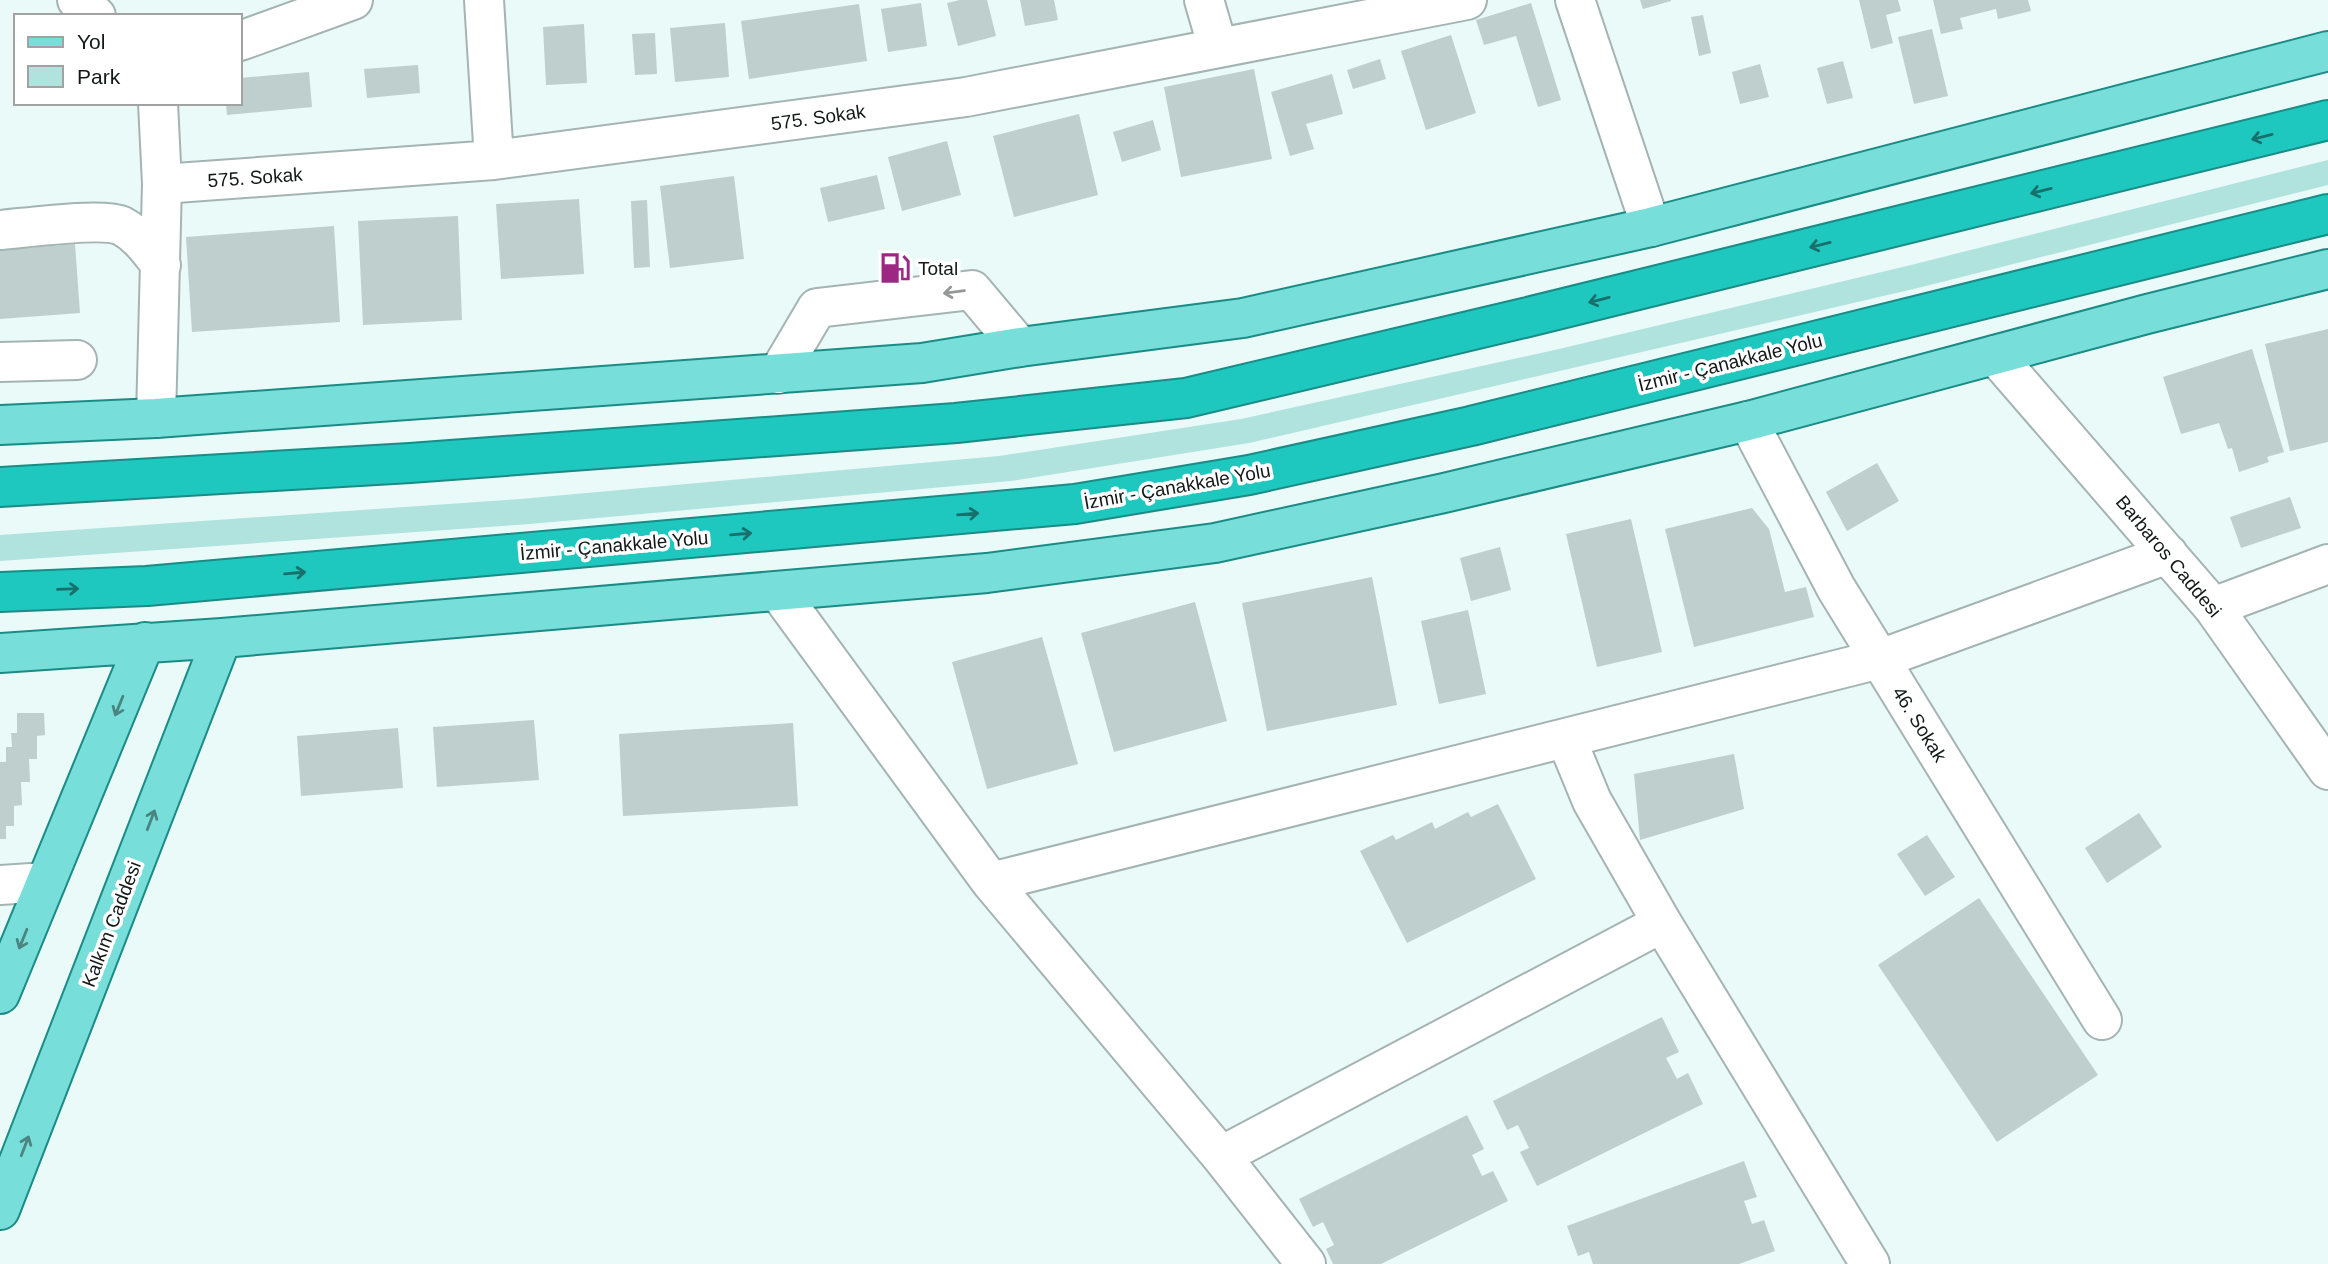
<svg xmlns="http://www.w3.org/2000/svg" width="2328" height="1264" viewBox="0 0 2328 1264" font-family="Arial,sans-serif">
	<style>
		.green { fill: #b1e3de }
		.building { fill: #becfcd }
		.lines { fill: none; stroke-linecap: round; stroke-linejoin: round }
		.minor-casing { stroke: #a4b4b2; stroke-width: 42 }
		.major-casing { stroke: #1a8b85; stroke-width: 42 }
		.highway-casing { stroke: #1a8b85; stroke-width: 42 }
		.minor { stroke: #fff; stroke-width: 38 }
		.major { stroke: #78ded9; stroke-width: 38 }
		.highway { stroke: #1ec8bf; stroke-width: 38 }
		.oneway { stroke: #18706c }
		.oneway2 { stroke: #959897 }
		.oneway3 { stroke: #4b8582 }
		.labels { text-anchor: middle; stroke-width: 7; stroke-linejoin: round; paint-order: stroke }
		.street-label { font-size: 19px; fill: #131918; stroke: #fff }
		.poi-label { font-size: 19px; fill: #131918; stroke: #fff; text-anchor: start }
	</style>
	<rect width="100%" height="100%" fill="#e9faf8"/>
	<path class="green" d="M2328,160v25l-406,102 -673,156 -238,38 -481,43 -530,37v-26l520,-36 479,-43 242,-37 318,-70 352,-84z"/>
	<path class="building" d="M960,0h27l9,36 -38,10 -11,-43z
		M1020,0h34l4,20 -33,6z
		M1640,0h31v1l-28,8z
		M1859,0h39l3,11 -15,4 7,28 -22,6z
		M1933,0h95l3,11 -33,8 -2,-10 -36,9 3,11 -22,5z
		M921,3l6,43 -39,6 -7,-43z
		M1531,3l30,97 -23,7 -22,-71 -32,9 -8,-25z
		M859,4l8,57 -118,18 -8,-58z
		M1703,15l8,38 -12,3 -8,-39z
		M725,23l4,54 -54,5 -5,-54z
		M584,24l3,59 -41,2 -3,-58z
		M1932,29l16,67 -34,8 -16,-67z
		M655,33l2,41 -22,1 -3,-41z
		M1451,35l25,78 -50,17 -25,-79z
		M1380,59l6,20 -33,10 -6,-19z
		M1843,61l10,37 -26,6 -10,-36z
		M1760,64l9,33 -29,7 -8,-32z
		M418,65l2,28 -53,5 -3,-29z
		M1254,69l18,90 -91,18 -17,-90z
		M309,72l3,35 -85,8 -1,-12h14v-25z
		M1332,74l11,40 -37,10 8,25 -24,7 -19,-64z
		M1079,114l19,81 -84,22 -21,-81z
		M1153,120l8,30 -39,12 -9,-30z
		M947,141l14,54 -59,16 -14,-54z
		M877,175l8,34 -57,13 -8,-34z
		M734,176l10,83 -74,9 -10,-82z
		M579,199l5,75 -83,5 -5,-75z
		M647,200l3,67 -16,1 -3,-67z
		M458,216l4,104 -99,5 -5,-104z
		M334,226l6,96 -148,10 -6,-95z
		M75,244l5,69 -80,6v-69z
		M2328,329v113l-38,9 -25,-107z
		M2252,349l32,103 -17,5 2,5 -30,10 -7,-24 -4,1 -9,-26 -38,11 -18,-57z
		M1877,463l22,38 -52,30 -21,-39z
		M2290,497l11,31 -60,20 -11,-31z
		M1752,508l17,21 16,63 21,-5 8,30 -120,30 -29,-118z
		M1631,519l31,133 -65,15 -31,-133z
		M1500,547l11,43 -40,11 -11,-43z
		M1372,577l25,128 -130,26 -25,-128z
		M1195,602l32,119 -113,31 -33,-119z
		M1468,610l18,84 -47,10 -18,-83z
		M1042,637l36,127 -91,25 -35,-127z
		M17,713h27l1,22 -8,1v23h-8l1,23h-9l1,23 -8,1v20h-8v13h-6v-77h6v-15h6l-1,-14h6z
		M534,720l5,60 -102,7 -4,-60z
		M793,723l5,83 -175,10 -4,-82z
		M398,728l5,60 -102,8 -4,-60z
		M1734,754l10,55 -104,31 -6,-66z
		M1498,804l38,75 -129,64 -47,-92 33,-16 3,5 36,-18 3,7 33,-17 3,5z
		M2139,813l23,34 -55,36 -22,-35z
		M1927,835l28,42 -30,19 -28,-42z
		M1979,898l119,177 -101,67 -119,-177z
		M1662,1017l17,35 -13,6 11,21 11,-6 15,31 -166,82 -17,-34 9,-4 -11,-23 -11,5 -14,-29z
		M1467,1115l17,34 -12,6 10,21 11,-5 15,30 -127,63h-48l-7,-15 8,-4 -11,-23 -10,5 -14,-28z
		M1744,1161l13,36 -13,4 8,23 12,-4 11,31 -36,13h-146l-4,-12 -11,4 -11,-30z"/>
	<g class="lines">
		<defs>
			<path id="minor" d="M77,0l19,16
				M484,0l10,160
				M1204,0l14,48
				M1575,0l76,227
				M240,41l113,-41
				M162,184l332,-24 472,-63 501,-97
				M0,230c25,-2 103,-13 122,-4 17,9 27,24 39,39
				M1995,355l218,252 115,163
				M0,362l77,-2
				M778,374l39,-66 155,-18 48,57
				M156,418l6,-234 -4,-81
				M1748,421l88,167 266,432
				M778,591l213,291 230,274 85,108
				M2213,607l115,-43
				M1566,738l26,63 70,122 208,341
				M991,882l889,-223 288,-105
				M0,885l46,-3
				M1221,1156l441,-233"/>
			<path id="major" d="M0,425l156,-7 766,-55 98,-16 223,-29 408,-91 677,-176
				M0,653l222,-15 765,-65 228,-30 229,-50 304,-72 399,-107 181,-45
				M0,994l145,-352
				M0,1210l222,-572"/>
			<path id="highway" d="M0,487l410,-24 546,-40 230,-25 338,-80 804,-198
				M0,592l147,-6 928,-82 174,-29 222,-49 857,-212"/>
		</defs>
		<use href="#minor" class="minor-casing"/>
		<use href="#major" class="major-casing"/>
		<use href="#highway" class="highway-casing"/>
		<use href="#minor" class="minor"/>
		<use href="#major" class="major"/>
		<use href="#highway" class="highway"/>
	</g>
	<defs><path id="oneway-shaft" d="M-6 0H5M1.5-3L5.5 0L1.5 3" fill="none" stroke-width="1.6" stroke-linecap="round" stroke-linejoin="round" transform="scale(1.75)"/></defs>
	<g class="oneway">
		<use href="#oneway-shaft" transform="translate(2262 137) rotate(166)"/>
		<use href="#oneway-shaft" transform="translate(2041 191) rotate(166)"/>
		<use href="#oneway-shaft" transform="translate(1820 245) rotate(166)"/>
		<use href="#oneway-shaft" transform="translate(1599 300) rotate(166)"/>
		<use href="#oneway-shaft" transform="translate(968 514) rotate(-5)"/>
		<use href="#oneway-shaft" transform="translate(741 534) rotate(-5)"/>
		<use href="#oneway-shaft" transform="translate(295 573) rotate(-5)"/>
		<use href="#oneway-shaft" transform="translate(68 589) rotate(-2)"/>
	</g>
	<use class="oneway2" href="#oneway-shaft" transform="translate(954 292) rotate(173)"/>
	<g class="oneway3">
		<use href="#oneway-shaft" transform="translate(119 706) rotate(112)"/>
		<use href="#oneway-shaft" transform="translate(151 820) rotate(-69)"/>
		<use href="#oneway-shaft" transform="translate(23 939) rotate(112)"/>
		<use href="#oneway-shaft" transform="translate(25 1146) rotate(-69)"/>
	</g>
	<defs>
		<symbol id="fuel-bare" viewBox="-9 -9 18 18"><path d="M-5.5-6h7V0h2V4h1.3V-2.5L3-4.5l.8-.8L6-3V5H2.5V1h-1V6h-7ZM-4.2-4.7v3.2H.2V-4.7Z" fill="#9d2883" stroke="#fff" stroke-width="2.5" paint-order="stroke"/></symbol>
	</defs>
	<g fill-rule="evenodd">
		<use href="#fuel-bare" x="873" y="246" width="44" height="44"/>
	</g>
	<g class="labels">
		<g class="street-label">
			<text transform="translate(818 117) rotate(-8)" y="7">575. Sokak</text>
			<text transform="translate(255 177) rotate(-4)" y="7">575. Sokak</text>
			<text transform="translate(1730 362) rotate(-14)" y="7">İzmir - Çanakkale Yolu</text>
			<text transform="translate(1177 486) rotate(-10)" y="7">İzmir - Çanakkale Yolu</text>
			<text transform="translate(614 545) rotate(-5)" y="7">İzmir - Çanakkale Yolu</text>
			<text transform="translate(2169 556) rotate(50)" y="7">Barbaros Caddesi</text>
			<text transform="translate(1920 724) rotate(58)" y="7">46. Sokak</text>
			<text transform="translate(111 924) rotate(-69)" y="7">Kalkım Caddesi</text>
		</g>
		<g class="poi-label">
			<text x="918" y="275">Total</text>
		</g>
	</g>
	<rect x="14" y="14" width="228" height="91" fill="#ffffff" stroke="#a1a3a3" stroke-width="2"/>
	<rect x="28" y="37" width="35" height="10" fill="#78ded9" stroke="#a1a3a3" stroke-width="2"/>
	<text x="77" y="49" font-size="21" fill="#131918">Yol</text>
	<rect x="28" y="66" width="35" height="21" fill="#b1e3de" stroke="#a1a3a3" stroke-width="2"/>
	<text x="77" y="84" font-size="21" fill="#131918">Park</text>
</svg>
